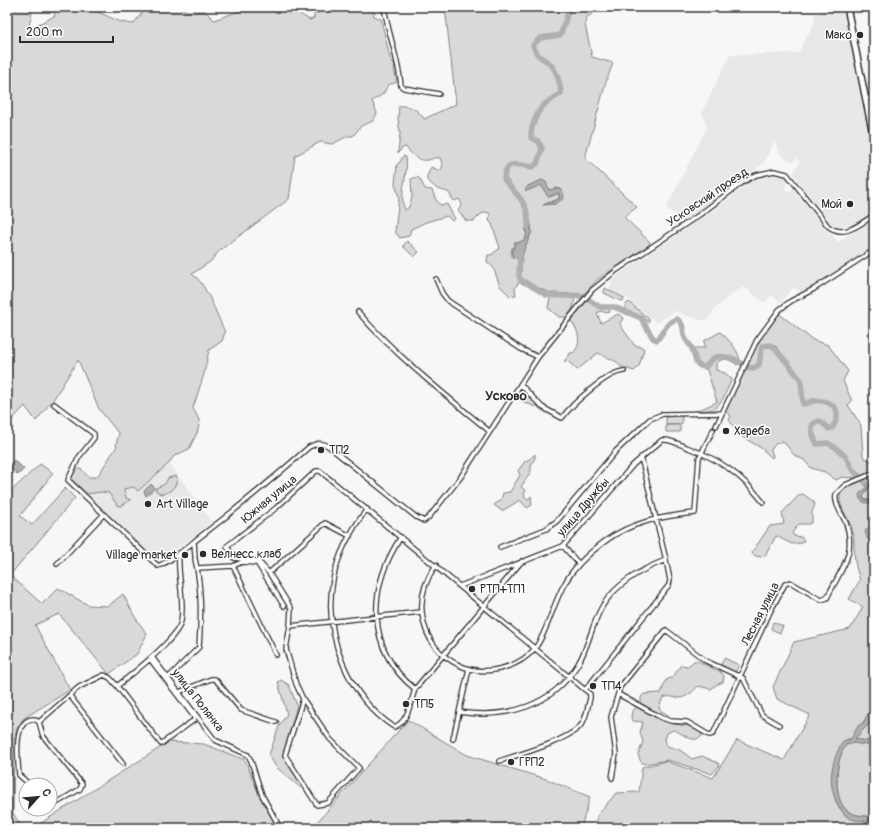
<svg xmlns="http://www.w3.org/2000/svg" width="881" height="835" viewBox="0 0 881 835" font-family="Pangolin,sans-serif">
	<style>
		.built { fill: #e8e8e8 }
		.green { fill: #d9d9d9; stroke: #828282; fill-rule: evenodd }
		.water { fill: #b0b0b0; stroke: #7b7b7b }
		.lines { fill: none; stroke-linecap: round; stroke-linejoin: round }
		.river { stroke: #b0b0b0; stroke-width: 5.5 }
		.street-casing { stroke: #2b2b2b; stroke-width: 6 }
		.secondary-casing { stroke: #2b2b2b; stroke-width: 8 }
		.street { stroke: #fff; stroke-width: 3.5 }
		.secondary { stroke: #fff; stroke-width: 5 }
		.poi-dot { fill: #2b2b2b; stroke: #fff; stroke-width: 1.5 }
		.labels { text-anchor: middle; stroke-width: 3; stroke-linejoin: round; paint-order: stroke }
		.poi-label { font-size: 12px; fill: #2b2b2b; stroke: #fff; text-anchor: start }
		.street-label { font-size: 12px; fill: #2b2b2b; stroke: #fff }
		.neighbourhood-label { font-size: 13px; font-weight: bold; fill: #2b2b2b; stroke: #fff }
	</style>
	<rect width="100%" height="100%" fill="#f7f7f7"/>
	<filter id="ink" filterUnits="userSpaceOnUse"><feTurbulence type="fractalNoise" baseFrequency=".025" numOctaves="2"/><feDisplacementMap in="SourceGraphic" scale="8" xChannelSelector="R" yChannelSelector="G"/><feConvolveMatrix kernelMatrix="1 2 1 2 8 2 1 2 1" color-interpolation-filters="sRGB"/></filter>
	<g filter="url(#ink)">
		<path class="built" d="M822,7h21l31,149v57l-24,15 -4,-3 -7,4 -5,-2 -5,-3 -35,-48 -1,-4 7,-10 -4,-4 -3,4 -12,-6 -7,-15 -10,22 -80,59 -18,-14 41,-81 -5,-15 28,-57 68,-2 16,-30 1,-9 5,-2z
			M774,173l11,2 5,5 -6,8 5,4 6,-5 9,14 34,41 36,-23v28l-72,46 -9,-6 -12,15 -10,-7 -6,8 -21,-16 -12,7 -18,16 -7,10h-8l-24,-9 -18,12 -28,-23 -19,-11 2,-10 107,-73 33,-26z
			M147,461l22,2 43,59 -39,30 1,2 -15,9 -72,-67z"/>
		<path class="green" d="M7,7h21l4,7 -4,15 27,-13 -1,-4 -7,-5h39l35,15 12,2 14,-17h30l10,4h18l9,9 37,-13h48l2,8 9,5 4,-2v-5l58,-6 2,9 7,3 9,39 5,7 -1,4 3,13 -9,3 -5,9 -11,7 5,12 -4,8 -12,5 -8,10h-5l-16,8 -12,-2 -25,14 -6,43 -70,52 -8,10 -19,13c14,8 25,42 33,58l-3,9 -13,9 -5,24 -11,34 7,14 -3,11 -8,16 -15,7 -5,7 -31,28 -4,-4 -10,2 2,9 5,2 -10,6 -4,-1 -8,-12 -9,-1 -13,2 -16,-15 4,-10c7,-2 9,3 13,8h9l20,-31 -1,-2 3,-10 -20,-25 -21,-49 -25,40 -17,21 -11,-15 -18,19z
			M445,7h148l-1,7 -6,4 -1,6 7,33 21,6 -7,19 -21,76 52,49 -13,10 26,25 -1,3 -52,35 -13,14 -34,-1 -22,-10 -3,2 -6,-3 -4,6 1,7 -6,1 -10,-10 -7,-19 -6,-5 1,-7h3l9,-7 -8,-24 -3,-3 1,-7 -3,-2 -6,2 -7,7h-8l-8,-11 4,-6 -3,-5 -5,2 -6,-9 -11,-3 -10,-9v-4l4,-9 9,4 3,-5 -3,-8c-6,-1 -7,1 -12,2 -10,2 -17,-6 -22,-13l-4,1 -4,5 2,-20 -2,-14 1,-13c11,-1 20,4 25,13l32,-15zM542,180l7,10 15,4 -9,10h-10l14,-5v-6l-9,4 -8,-12 -14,1zM530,219l2,13 -9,19 -2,10 -9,-7v-6l2,1 1,-7 2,1c6,-1 9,-3 10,-9l-2,-3z
			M403,156l3,1c3,16 -8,39 -1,53l4,-3 3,-10 -1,-18 6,-2 3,2 5,10 7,1 4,10 4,5 7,-1 8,15 -3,2 -5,-5 -21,6 -15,7 -2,7 -9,2 -5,-6 4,-35 -4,-13 2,-20 3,-2z
			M407,241l12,11 -5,5 -11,-11z
			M605,288l19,10v2l-3,1 -17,-8z
			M554,296l21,2 -2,10 -6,9h-8l-11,-9 2,-11z
			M587,301l3,1 2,3 17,3 1,4 -3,1 -6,-2 -4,2 4,10 17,-9 6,4c-1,2 -3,3 -4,5 -1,2 13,19 14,22l8,2 2,2 -5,17 -5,5 -13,-4 -4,-5 -19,-9 -21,17 -8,-8 -5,-1 5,-5 1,-3h3c10,-9 5,-24 -2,-32z
			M629,302l20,17v3l-24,-13 1,-5z
			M778,313l35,27 15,5 20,26 -5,10 9,20 -4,4 13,20 2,30 1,3 10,4v9c-11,5 -19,8 -32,6l-6,3 -11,-8 -14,-4 -7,-8 -10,-5 -11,-14 -8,3 -4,6 2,6 -1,2 -11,-10 -25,-15v-3l-7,-10 2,-4 -6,-5c14,-34 31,-68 53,-98z
			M720,332c8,6 21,21 20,31l-3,2c-7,-6 -13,-8 -21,-2v7l9,3 7,6 -9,20 -8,10 -21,3 23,-10 -10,-32 -10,-9 -3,-13h11l-1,-7z
			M523,388l13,16 -1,3 -19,-9z
			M682,416v8l-16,1v-8z
			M666,425h14v7h-14z
			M535,454v4l-4,8v5l-10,16 5,4 -2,3 1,4 4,1 2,-3 1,9 -5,3 -7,-8 -18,11 -8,-6 7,-5 2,-7 7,-1 10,-17 -2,-4 7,-10 5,-2z
			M40,464l13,9 -33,43 12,9 33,-37 10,10 -65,77 32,29 16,-16 30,17 20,1 15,-12 12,23 12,17 -10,20 -28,20 -50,-60 -24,11 35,65 -46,28 -7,10 -3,13 -1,72 9,15h-15v-333z
			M874,475v24l-9,1 -2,-4 7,-10 -5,-7z
			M175,476l2,1c0,10 -7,16 -16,17l-5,-3v-3l9,-4 3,-6z
			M862,480l5,8 -5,4 -2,7 9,4 5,-2v22l-7,15 7,8v161l-23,32h-4c-12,15 -11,18 -13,37 -3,32 8,43 40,45v7h-277v-12l19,-23 23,-1 3,-25 24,-6 47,17 24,-38 47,20 26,-45 -33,-16 -4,-12 21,-45 56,-13 13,-22 -14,-8 11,-19c-2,-6 -4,-12 -5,-19 -2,-9 0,-20 -2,-30 -3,-11 -14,-23 -13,-35 1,-9 16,-11 22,-16z
			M803,494l11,8 1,3 -3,7v10l-3,2h-10l-7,9 2,3 7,1 3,3 -2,3 -10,1 -16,-8 -11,20 -5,1 -7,-2 -1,-3 18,-26 14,-2 -2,-11 17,-18z
			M773,622l10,4 -3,7 -9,-4z
			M724,658l15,7 -4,8 -14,-8z
			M694,661h4l24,12 2,3 -1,6 -7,3 -5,4 -13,-3c-4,5 -12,12 -19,12 -6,0 -9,-3 -16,0l-4,9 1,3 8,5 6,9 15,2 12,7 1,3c-10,9 -20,-4 -29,-6l-6,3 -2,7 2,6 13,4 12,9 10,-3 16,7 1,3 -7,8 -44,-14 -24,4 -3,-2 -3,-7 5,-13 -3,-10 3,-10 -10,-1 -2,-3 1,-7 9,-7v-7l3,-3 17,-1 5,-13 7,-3 8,-12 7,1z
			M281,680l8,5 8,20 -14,51 19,30 -1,2 -25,-21 -7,-12 10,-29 8,-12 -9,-32z
			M408,720l59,35 79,24 44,18 -9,31h-269z
			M874,721v21l-19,-3c3,-4 14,-17 19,-18z
			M169,742l35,2 41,16 16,39 17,29h-245z
			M854,743l20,3v71c-8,-1 -18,-1 -25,-5 -17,-9 -14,-54 -3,-67z"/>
		<path class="water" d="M542,180l4,2 3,8 8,-2 5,2 2,8 -9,6 -12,1 16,-6v-6l-11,4 -7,-12 -14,6 -2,-1 3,-4z
			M530,218c4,22 -7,24 -8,43l-6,-3 -4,-1v-9h2l1,-7 2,2 9,-4 1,-18z
			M14,460l10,9 -6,6 -10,-9z
			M865,479l5,7 -7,10v3l4,2 7,-2v2c-6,3 -10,3 -14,-2l-1,-5 8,-6 -5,-8z
			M151,484l4,4 -9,8 -2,-5z
			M874,523l-2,14 2,2v7l-7,-8 -2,-7z
			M874,707v14c-4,1 -16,14 -19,18l19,3v4l-20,-3 -8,2c-11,13 -14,58 3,67 7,4 17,4 25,5v4c-7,-1 -18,1 -25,-3 -5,-2 -7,-7 -10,-12 -13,-21 -8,-45 4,-65l8,-2 7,-13 6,-4 3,-7z"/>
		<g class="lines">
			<path class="river" d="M528,227c1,-26 -10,-29 -24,-48 2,-21 13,-14 28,-12l5,-3 5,-16 -4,-7 -7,-3c-1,-9 6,-26 12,-32 5,-6 13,-8 18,-13 -1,-9 -4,-21 -9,-27 -8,-9 -15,-7 -19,-21l7,-7 20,-3c5,-9 5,-18 10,-28
				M520,255l-1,21 1,3 26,16 39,2 15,10h14l27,11 12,20 4,2c8,-8 7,-17 20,-21 8,5 5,11 8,19 2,4 6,7 7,11 4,8 1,17 13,18l10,-10c6,-1 13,0 19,2 7,3 19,15 25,5l3,-18 8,-1 5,3 26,32 2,24c4,0 6,-2 10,-3 10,-2 25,3 24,15 0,4 -3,9 -5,12l-3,1 -9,-8c-14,3 -7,14 -3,23l11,-1 8,5 10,9 6,12 13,13"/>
			<defs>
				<path id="street" d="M384,7c4,26 15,54 17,79l3,2 35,6
					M866,99l8,-2
					M436,279l6,14 6,8 73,48 17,8
					M358,312c39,45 86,82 131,119
					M872,373l2,1
					M521,385l21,22 20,11c10,-14 45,-46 62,-47
					M54,404l40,30v4l-15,19 -11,23 90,86c16,-6 30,-20 43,-30 37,-28 73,-58 108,-89 8,-4 12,-5 19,-1l88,71 8,4 5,-4 31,-39 78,-121 54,-67 25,-20 82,-55 44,-33 13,-7 18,-4 13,3 41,52c16,13 32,-2 46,-11
					M716,426l41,-86 22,-30 12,-9 23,-12 60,-39
					M367,509c-16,21 -29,45 -34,71 -10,54 15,117 61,147 14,-4 17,-26 21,-38l107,-128
					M401,537c-33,50 -36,112 14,152
					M194,542l1,14
					M563,546l16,18
					M500,547l46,-18 11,-8 59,-70 34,-32 13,-5 59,-1
					M57,564l47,-50
					M436,565c-12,17 -17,34 -13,54 4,21 17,37 36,46 24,12 60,4 77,-18 13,-19 17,-44 29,-64 9,-16 24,-30 39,-41 26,-20 60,-26 91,-29l4,-55 14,-28
					M233,566l9,-4 15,1 27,43
					M198,568l35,-2 43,89
					M269,573l-11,-12 -24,-3 -7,-12 49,-38 40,-37h4l270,223v4c-2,7 -3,17 -7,24 -8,17 -65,33 -84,39
					M460,586l103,-40 70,-81 29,-25c8,-1 17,4 24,7 33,12 56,28 77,55
					M290,626l131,-14
					M152,657l63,83 33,15 3,6 11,34 18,33
					M168,678l31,-31c2,-29 3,-59 -4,-88
					M117,686l44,58 33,-24v-3l-44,-58
					M585,690l84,-105 1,-5 -4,-20 -25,-103
					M179,692l32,-13h4l26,31 35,12
					M618,694l44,24 9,3 16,1 22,13 4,-1 57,-122 15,-28 5,-2 31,18 6,-2c13,-28 30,-43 19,-75 -4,-9 -12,-19 -10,-29l9,-9 29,-12
					M70,696l53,68
					M303,699l-18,56 32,50 11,-2 31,-35 -29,-29 -27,-40 -7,-15 -10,-35 4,-23 1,-18 -22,-35 56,-50 25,13
					M459,712c47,7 93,-5 119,-48 11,-18 14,-41 25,-59 15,-23 39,-36 63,-45
					M453,739l16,-70
					M612,778l4,-24 -5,-37 9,-30 46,-57 40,31 37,17 19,37 17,10
					M30,785l-11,-10c-1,-14 -7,-56 15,-56l5,3
					M50,807l30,-18 2,-5 -39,-48 -4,-14 40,-35 25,-12 6,3 7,8c15,-12 61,-47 64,-65 4,-22 -4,-46 -2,-68"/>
				<path id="secondary" d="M847,7l27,133"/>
			</defs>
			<use href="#street" class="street-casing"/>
			<use href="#secondary" class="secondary-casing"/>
			<use href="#street" class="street"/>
			<use href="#secondary" class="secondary"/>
		</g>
	</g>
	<g class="poi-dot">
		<circle cx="860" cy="35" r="4"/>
		<circle cx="850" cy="204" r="4"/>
		<circle cx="726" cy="431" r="4"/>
		<circle cx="321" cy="450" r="4"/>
		<circle cx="148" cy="504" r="4"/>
		<circle cx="203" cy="554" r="4"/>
		<circle cx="185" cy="555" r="4"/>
		<circle cx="472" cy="589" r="4"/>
		<circle cx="593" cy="686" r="4"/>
		<circle cx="406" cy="704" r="4"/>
		<circle cx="511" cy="762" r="4"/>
	</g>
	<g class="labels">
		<g class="poi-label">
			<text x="852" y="39" text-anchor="end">Мако</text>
			<text x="842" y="208" text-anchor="end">Мой</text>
			<text x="734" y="435">Хареба</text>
			<text x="329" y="454">ТП2</text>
			<text x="156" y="508">Art Village</text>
			<text x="211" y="558">Велнесс клаб</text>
			<text x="177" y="559" text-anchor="end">Village market</text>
			<text x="480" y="593">РТП+ТП1</text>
			<text x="601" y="690">ТП4</text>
			<text x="414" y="708">ТП5</text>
			<text x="519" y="766">ГРП2</text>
		</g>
		<g class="street-label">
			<text transform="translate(707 197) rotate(-34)" y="4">Усковский проезд</text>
			<text transform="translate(269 499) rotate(-40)" y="4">Южная улица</text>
			<text transform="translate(583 507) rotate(-49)" y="4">улица Дружбы</text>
			<text transform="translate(760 614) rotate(-63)" y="4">Лесная улица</text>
			<text transform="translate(198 700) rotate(52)" y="4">улица Полянка</text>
		</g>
		<g class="neighbourhood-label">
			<text x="506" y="400">Усково</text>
		</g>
	</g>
	<rect width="881" height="835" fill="none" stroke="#fff" stroke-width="24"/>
	<rect x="12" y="12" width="857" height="811" fill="none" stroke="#2b2b2b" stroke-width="1.5" filter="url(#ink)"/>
	<g transform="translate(38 797) rotate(63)"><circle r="19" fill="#ffffff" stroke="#aaaaaa"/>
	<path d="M0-3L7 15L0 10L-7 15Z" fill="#2b2b2b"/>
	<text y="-6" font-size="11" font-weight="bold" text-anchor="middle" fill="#2b2b2b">С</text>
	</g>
	<path d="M20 36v6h93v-6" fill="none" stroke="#2b2b2b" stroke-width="2"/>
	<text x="26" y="36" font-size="12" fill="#2b2b2b" stroke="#ffffff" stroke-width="3" paint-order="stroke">200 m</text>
</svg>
